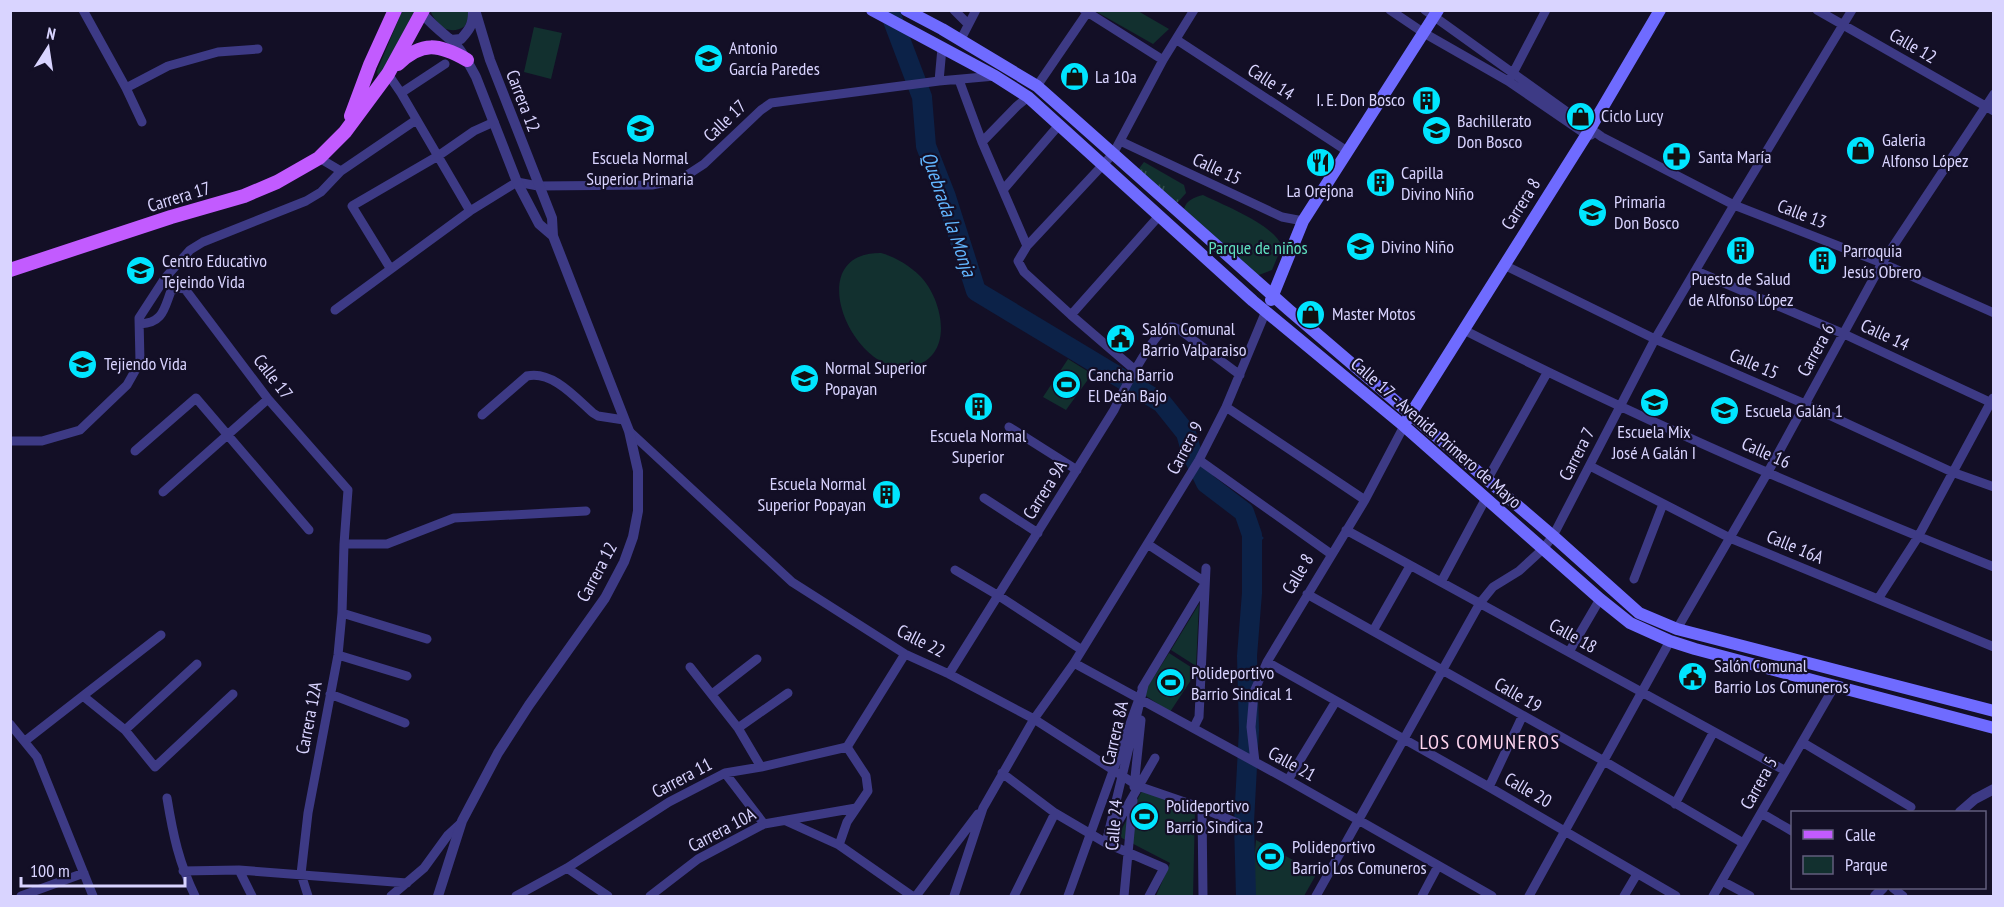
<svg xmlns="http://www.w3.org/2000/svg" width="2004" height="907" viewBox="0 0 2004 907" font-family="'PT Sans Narrow',sans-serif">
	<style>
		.grass { fill: url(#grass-tufts) }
		.park { fill: #12302f }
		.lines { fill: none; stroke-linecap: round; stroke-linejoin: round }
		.stream { stroke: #0c2248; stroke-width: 3 }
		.river { stroke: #0c2248; stroke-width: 20 }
		.minor { stroke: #3d3a85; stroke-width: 9 }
		.tertiary { stroke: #3d3a85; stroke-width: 10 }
		.secondary { stroke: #6f6bff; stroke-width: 12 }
		.primary { stroke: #c25bff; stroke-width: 14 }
		.labels { text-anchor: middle; stroke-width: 4.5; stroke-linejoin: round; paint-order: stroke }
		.street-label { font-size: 18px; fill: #d9d4ff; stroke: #130f26 }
		.poi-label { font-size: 18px; fill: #d9d4ff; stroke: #130f26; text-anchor: start }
		.park-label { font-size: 18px; fill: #5fe0c0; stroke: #130f26 }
		.water-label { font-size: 20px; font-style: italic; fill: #62b6ff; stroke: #130f26 }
		.neighbourhood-label { font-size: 20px; letter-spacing: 1.5px; fill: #ffd6f0; stroke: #130f26 }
	</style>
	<defs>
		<pattern id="grass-tufts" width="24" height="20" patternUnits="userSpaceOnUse" patternTransform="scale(1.5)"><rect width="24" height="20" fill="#12302f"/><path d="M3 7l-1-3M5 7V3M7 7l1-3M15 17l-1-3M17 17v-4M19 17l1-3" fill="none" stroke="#344d4e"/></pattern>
	</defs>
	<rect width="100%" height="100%" fill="#130f26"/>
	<path class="grass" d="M1144,162l40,23 2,8 -8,9 -4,1 -36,-33z"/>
	<path class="park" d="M430,10l41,1 -6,15c-16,11 -29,-1 -35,-16z
		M402,11h13l1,2 -35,64h-3l-1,-6z
		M1095,11h43l31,18 -16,15z
		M534,27l28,6 -11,46 -27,-7z
		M1203,195c22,11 70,29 79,51l-10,24 -13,5 -4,-1 -71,-65c2,-9 11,-12 19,-14z
		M881,253c14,4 28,12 39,23 21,21 35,74 -2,89 -61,23 -122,-113 -37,-112z
		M1068,359l24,15 -26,36 -23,-13z
		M1199,604l-3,62 -25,-16z
		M1169,653l28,18 -27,41 -27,-18z
		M1143,789l52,22 -2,85h-37l14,-33 -52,-27z
		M1256,840l61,33 -13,23h-53z"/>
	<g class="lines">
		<path class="stream" d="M1252,535l10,3"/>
		<path class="river" d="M889,10l33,87 4,49 20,51 30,94 186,112 24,30 6,21 14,29 38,29 8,23v58l-5,63 2,74 -5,92 2,74"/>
		<path class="minor" d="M83,10l43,78 16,34
			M954,10l14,14
			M1084,10l79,50
			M1390,10l34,23 84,48 73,50 10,4
			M1425,10l177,127 132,68 148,58 112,50
			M1817,10l177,101
			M1177,40l170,111
			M960,41l16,-31
			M388,74l13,19 69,118
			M1511,77l35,-67
			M959,80l23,62 45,104
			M939,81l3,-33
			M1037,86l52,-76
			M126,88l42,-22 50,-14 40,-3
			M401,93l44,-29
			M1120,141l162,76 21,4
			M982,142l35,-36 11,-9
			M319,158l22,13 75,-51
			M1003,190l56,-65
			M1504,265l151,74 150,65 147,68 42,15
			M390,268l-38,-62 86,-50 36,-25 20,-9
			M1696,271l148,63 150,70
			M335,310l135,-99 47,-29 21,4 114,-1 29,-6 23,-15 57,-54 10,-7 168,-22 56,-5
			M1071,315l88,-99
			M140,324c23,-1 24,-15 31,-33l7,-3 7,1 83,110 80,91 -4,54 -2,69 -4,42 -30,158 -7,61 7,22
			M1464,330c172,88 350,165 530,237
			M1135,370l-64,-55 -47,-43 -6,-11 9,-15 86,-92 50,-94 31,-50
			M1226,407l139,93
			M482,415l45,-39c25,-6 49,22 66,37l5,3 26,4
			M1009,427l68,43
			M629,431l163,151 113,72 44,20 85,45 104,67 64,22 35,15
			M10,441h32l38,-11 47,-45 13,-23 -1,-44 26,-40 25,-28 13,-8 103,-41 15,-9 20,-21
			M135,451l61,-53 113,132
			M1199,460l132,94
			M1590,466l140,72 264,109
			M1487,480l60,-107
			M163,492l105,-93
			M984,498l54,35
			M1346,530l438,240
			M344,544h43l67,-26 132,-7
			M1149,545l56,37
			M955,570l44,26 83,54
			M1634,579l29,-75
			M1441,582l45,-84
			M1307,594l297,167 139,82
			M1878,599l40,-62 75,-139
			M342,613l85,26
			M1677,629l91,-157 114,-209 112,-169
			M1373,631l37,-65
			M1569,652l31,-53
			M338,655l69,21
			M1267,662l222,125 187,109
			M1074,663l214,117 204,116
			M690,667l48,61 23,39
			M949,674l165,-264c7,-15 39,-77 53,-82 5,-2 8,-1 13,2l60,45
			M1142,688l61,-101
			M330,694l75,29
			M712,694l45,-35
			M83,696l42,34 30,37 78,-73
			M10,724l27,33 56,139
			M1191,727l4,-2 4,-8 7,-149
			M738,728l50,-35
			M125,730l72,-66
			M25,741l136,-106
			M1802,742l109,65
			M1255,762l-4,-35 3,-35 13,-30 98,-162 39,-74
			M725,773l39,51
			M1002,773l53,40 51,30 58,25 -15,28
			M1288,780l48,-79
			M1134,787l7,-67
			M1489,787l33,-70
			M167,798c6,37 12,65 28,98
			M1675,804l38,-71
			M1202,808l1,88
			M1761,813l31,18
			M786,821l53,24 73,51
			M839,845l8,-23 21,-31 -2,-15 -19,-29
			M567,868l41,28
			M239,870l13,26
			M183,871l56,-1 168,13
			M1722,881l28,15
			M1893,888l10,8
			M21,896l63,-23
			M391,896l33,-28 24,-33 13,-12
			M516,896l51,-28 102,-66 56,-29 36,-6 86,-20 58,-93
			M650,896l48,-37 66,-35 92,-16
			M916,896l62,-82
			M954,896l29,-88 51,-89 40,-56 125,-203 27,-53 40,-96
			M1014,896l41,-83
			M1068,896l76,-211 -38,158 49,-85
			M1124,896l9,-96
			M1316,896l164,-293 13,-16 26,-16 24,-22 10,-13 102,-197 79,-134 118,-195
			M1422,896l16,-30
			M1529,896l141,-255
			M1624,896l13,-22
			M1713,896l121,-209"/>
		<path class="tertiary" d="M422,13c9,11 18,18 29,27 11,10 18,24 25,37l41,105 22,42 14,12
			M451,40l10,-1c8,-9 12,-14 12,-27
			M1960,812l15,-13 19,-10
			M438,896l24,-75 36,-68 31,-48 76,-107 19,-36 9,-25 5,-26v-40l-9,-40 -76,-195 -1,-18 -62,-158 -15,-50
			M1875,896l8,-8"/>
		<path class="secondary" d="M872,10l123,66 33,21 225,204 151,125 196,173 30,24 40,18 25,8 299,79
			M906,10l36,19 95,57 252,224 264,226 86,77 38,16 317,82
			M1271,300l32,-79 135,-211
			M1407,420l180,-286 73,-124"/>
		<path class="primary" d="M398,64c24,-23 41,-20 69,-4
			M351,116l19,-51 25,-55
			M10,270l161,-53 73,-21 33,-14 42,-24 26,-26 43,-58 35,-64"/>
	</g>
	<defs>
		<symbol id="school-disc" viewBox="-11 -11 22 22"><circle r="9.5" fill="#00e5ff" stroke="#130f26"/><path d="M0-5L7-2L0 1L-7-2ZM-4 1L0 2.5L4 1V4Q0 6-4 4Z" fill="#111"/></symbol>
		<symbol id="shop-disc" viewBox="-11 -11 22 22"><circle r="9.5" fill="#00e5ff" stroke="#130f26"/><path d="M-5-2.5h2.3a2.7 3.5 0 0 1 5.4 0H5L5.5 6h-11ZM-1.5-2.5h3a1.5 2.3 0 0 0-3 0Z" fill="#111"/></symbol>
		<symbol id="building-disc" viewBox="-11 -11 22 22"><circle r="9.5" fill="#00e5ff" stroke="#130f26"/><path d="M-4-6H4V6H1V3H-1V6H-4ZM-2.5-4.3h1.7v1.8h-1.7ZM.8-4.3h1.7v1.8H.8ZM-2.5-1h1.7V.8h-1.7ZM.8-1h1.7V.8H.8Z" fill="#111"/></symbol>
		<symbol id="pharmacy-disc" viewBox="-11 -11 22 22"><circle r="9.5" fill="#00e5ff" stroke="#130f26"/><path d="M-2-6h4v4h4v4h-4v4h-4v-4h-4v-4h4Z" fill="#111"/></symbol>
		<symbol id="restaurant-disc" viewBox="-11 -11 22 22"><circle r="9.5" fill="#00e5ff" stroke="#130f26"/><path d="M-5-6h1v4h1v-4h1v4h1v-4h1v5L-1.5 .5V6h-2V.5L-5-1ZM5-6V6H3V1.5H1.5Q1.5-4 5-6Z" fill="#111"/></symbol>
		<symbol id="civic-disc" viewBox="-11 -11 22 22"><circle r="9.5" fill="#00e5ff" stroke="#130f26"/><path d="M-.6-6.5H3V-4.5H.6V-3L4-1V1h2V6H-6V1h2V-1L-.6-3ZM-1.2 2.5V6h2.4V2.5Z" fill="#111"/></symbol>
		<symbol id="stadium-disc" viewBox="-11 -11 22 22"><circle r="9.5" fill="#00e5ff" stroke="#130f26"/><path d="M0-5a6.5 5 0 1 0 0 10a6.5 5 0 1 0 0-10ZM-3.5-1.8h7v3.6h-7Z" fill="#111"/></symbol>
	</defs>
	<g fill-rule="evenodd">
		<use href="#school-disc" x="692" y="42" width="33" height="33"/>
		<use href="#shop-disc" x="1058" y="60" width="33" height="33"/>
		<use href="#building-disc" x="1410" y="84" width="33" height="33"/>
		<use href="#shop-disc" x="1564" y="100" width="33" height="33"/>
		<use href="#school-disc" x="624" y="112" width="33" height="33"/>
		<use href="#school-disc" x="1420" y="114" width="33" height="33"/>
		<use href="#shop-disc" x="1844" y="134" width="33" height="33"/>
		<use href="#pharmacy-disc" x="1660" y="140" width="33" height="33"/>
		<use href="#restaurant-disc" x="1304" y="146" width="33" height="33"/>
		<use href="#building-disc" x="1364" y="166" width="33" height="33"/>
		<use href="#school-disc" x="1576" y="196" width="33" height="33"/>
		<use href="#school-disc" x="1344" y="230" width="33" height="33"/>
		<use href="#building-disc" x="1724" y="234" width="33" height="33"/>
		<use href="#building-disc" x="1806" y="244" width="33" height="33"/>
		<use href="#school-disc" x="124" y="254" width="33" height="33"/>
		<use href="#shop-disc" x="1294" y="298" width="33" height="33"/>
		<use href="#civic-disc" x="1104" y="322" width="33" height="33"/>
		<use href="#school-disc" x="66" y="348" width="33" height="33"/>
		<use href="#school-disc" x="788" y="362" width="33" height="33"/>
		<use href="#stadium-disc" x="1050" y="368" width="33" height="33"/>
		<use href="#school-disc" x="1638" y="386" width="33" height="33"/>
		<use href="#building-disc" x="962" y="390" width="33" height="33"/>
		<use href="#school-disc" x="1708" y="394" width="33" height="33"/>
		<use href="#building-disc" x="870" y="478" width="33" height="33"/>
		<use href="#civic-disc" x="1676" y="660" width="33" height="33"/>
		<use href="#stadium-disc" x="1154" y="666" width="33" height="33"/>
		<use href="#stadium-disc" x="1128" y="800" width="33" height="33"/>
		<use href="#stadium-disc" x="1254" y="840" width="33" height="33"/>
	</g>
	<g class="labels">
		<g class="street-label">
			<text transform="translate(1913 46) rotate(30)" y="6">Calle 12</text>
			<text transform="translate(1271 82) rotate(33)" y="6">Calle 14</text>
			<text transform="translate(523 101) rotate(69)" y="6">Carrera 12</text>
			<text transform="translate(725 121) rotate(-44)" y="6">Calle 17</text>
			<text transform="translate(1217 169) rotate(25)" y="6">Calle 15</text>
			<text transform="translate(179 197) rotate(-17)" y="6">Carrera 17</text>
			<text transform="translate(1521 204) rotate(-58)" y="6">Carrera 8</text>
			<text transform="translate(1802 214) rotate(21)" y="6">Calle 13</text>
			<text transform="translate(1885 335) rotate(25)" y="6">Calle 14</text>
			<text transform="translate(1816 350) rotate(-61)" y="6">Carrera 6</text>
			<text transform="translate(1754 364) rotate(23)" y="6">Calle 15</text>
			<text transform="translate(273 377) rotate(52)" y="6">Calle 17</text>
			<text transform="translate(1436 433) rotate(41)" y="6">Calle 17 - Avenida Primero de Mayo</text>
			<text transform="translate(1185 448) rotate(-62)" y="6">Carrera 9</text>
			<text transform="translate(1766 453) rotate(24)" y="6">Calle 16</text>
			<text transform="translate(1577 454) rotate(-63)" y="6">Carrera 7</text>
			<text transform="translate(1045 490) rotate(-58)" y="6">Carrera 9A</text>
			<text transform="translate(1795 547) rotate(23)" y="6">Calle 16A</text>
			<text transform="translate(597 572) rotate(-62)" y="6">Carrera 12</text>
			<text transform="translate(1298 574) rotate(-59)" y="6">Calle 8</text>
			<text transform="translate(1573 636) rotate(29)" y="6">Calle 18</text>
			<text transform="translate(921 641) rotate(27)" y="6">Calle 22</text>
			<text transform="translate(1518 695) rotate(30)" y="6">Calle 19</text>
			<text transform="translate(309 718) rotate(-79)" y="6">Carrera 12A</text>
			<text transform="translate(1115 733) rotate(-77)" y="6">Carrera 8A</text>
			<text transform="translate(1292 764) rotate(29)" y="6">Calle 21</text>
			<text transform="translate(682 778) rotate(-28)" y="6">Carrera 11</text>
			<text transform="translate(1759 783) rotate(-61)" y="6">Carrera 5</text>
			<text transform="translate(1528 790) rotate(30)" y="6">Calle 20</text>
			<text transform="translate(1114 825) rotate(-85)" y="6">Calle 24</text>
			<text transform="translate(722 830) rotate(-28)" y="6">Carrera 10A</text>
		</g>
		<g class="poi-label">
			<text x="729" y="54">Antonio<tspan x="729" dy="21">García Paredes</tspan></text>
			<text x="1095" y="83">La 10a</text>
			<text x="1405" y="106" text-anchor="end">I. E. Don Bosco</text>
			<text x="1601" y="122">Ciclo Lucy</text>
			<text x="1457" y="127">Bachillerato<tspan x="1457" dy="21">Don Bosco</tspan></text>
			<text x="1882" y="146">Galeria<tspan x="1882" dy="21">Alfonso López</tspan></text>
			<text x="1698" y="163">Santa María</text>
			<text x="640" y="164" text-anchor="middle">Escuela Normal<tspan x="640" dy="21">Superior Primaria</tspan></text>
			<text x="1401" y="179">Capilla<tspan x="1401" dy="21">Divino Niño</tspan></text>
			<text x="1320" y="197" text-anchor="middle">La Orejona</text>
			<text x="1614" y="208">Primaria<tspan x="1614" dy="21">Don Bosco</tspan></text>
			<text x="1381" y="253">Divino Niño</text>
			<text x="1843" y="257">Parroquia<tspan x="1843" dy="21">Jesús Obrero</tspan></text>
			<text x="162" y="267">Centro Educativo<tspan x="162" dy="21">Tejeindo Vida</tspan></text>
			<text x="1741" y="285" text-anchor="middle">Puesto de Salud<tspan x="1741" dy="21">de Alfonso López</tspan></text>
			<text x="1332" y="320">Master Motos</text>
			<text x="1142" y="335">Salón Comunal<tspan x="1142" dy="21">Barrio Valparaiso</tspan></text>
			<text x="104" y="370">Tejiendo Vida</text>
			<text x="825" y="374">Normal Superior<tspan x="825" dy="21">Popayan</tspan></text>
			<text x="1088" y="381">Cancha Barrio<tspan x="1088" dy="21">El Deán Bajo</tspan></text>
			<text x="1745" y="417">Escuela Galán 1</text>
			<text x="1654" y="438" text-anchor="middle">Escuela Mix<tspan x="1654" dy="21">José A Galán I</tspan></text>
			<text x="978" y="442" text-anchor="middle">Escuela Normal<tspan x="978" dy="21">Superior</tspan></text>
			<text x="866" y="490" text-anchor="end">Escuela Normal<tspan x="866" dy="21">Superior Popayan</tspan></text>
			<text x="1714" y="672">Salón Comunal<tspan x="1714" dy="21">Barrio Los Comuneros</tspan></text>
			<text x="1191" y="679">Polideportivo<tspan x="1191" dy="21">Barrio Sindical 1</tspan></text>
			<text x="1166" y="812">Polideportivo<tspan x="1166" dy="21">Barrio Sindica 2</tspan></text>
			<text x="1292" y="853">Polideportivo<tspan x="1292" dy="21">Barrio Los Comuneros</tspan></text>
		</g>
		<g class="park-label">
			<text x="1258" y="254">Parque de niños</text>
		</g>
		<g class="water-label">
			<text transform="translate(949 214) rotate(71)" y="7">Quebrada la Monja</text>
		</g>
		<g class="neighbourhood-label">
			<text x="1490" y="749">LOS COMUNEROS</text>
		</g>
	</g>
	<rect width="2004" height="907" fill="none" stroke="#d9d4ff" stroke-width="24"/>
	<rect x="1791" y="811" width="195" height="78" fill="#130f26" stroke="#625e7d" stroke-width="1.5"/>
	<rect x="1803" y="830" width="30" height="9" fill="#c25bff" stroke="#625e7d" stroke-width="1.5"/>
	<text x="1845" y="841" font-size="18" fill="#d9d4ff">Calle</text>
	<rect x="1803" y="856" width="30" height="18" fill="#12302f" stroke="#625e7d" stroke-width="1.5"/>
	<text x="1845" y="871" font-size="18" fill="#d9d4ff">Parque</text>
	<g transform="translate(48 48) rotate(12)" stroke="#130f26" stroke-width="4.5" paint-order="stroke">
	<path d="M0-4.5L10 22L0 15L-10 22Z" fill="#d9d4ff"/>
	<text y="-9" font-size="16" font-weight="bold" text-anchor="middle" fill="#d9d4ff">N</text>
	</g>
	<path d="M21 877v9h164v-9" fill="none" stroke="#d9d4ff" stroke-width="3"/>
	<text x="30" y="877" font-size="18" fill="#d9d4ff" stroke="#130f26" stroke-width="4.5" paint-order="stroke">100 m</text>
</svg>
